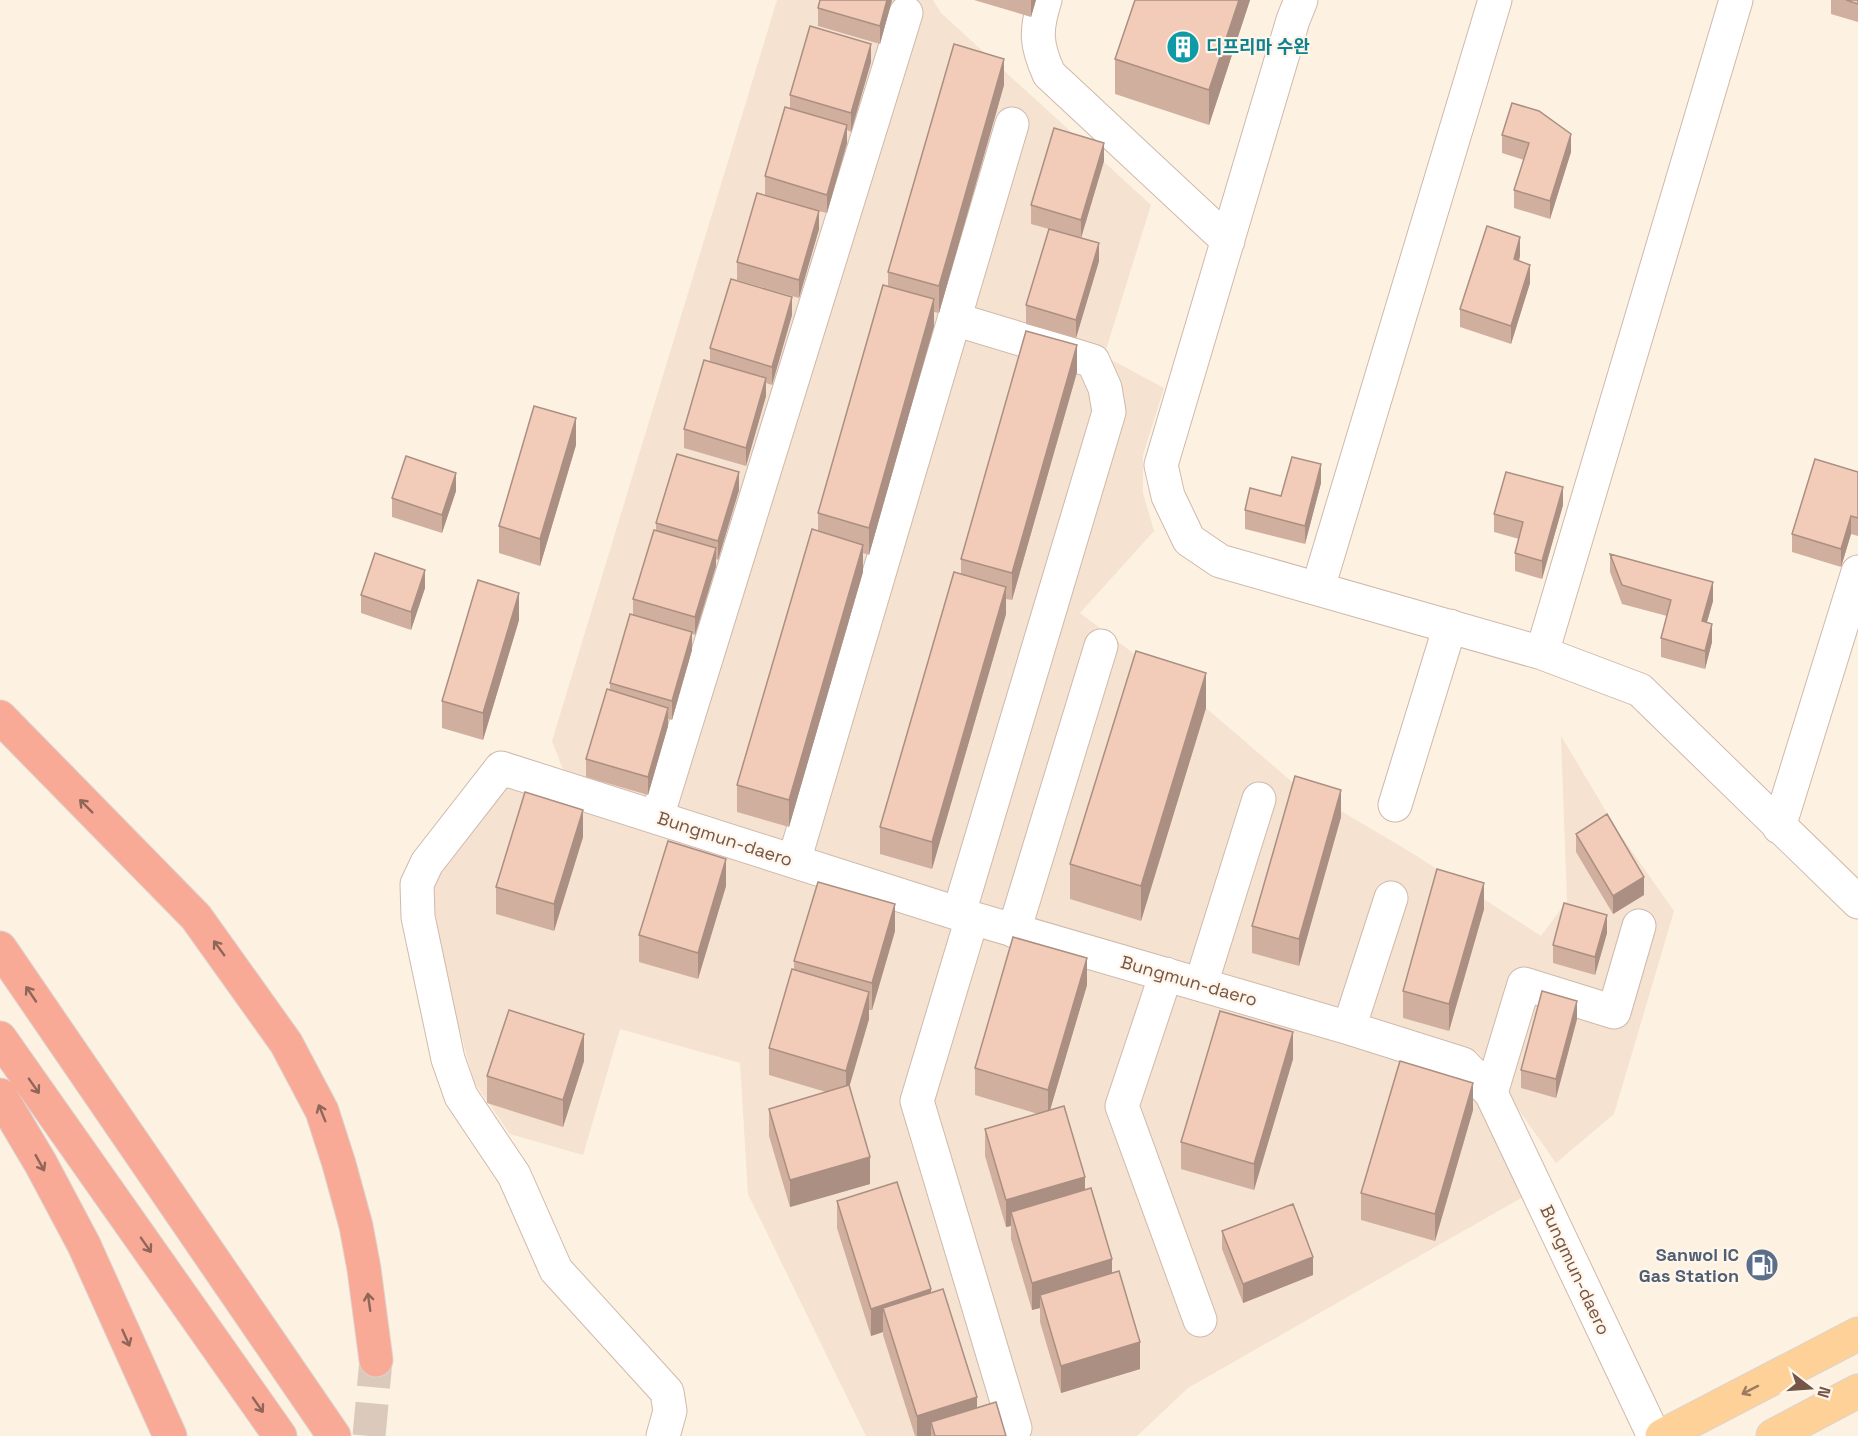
<svg xmlns="http://www.w3.org/2000/svg" width="1858" height="1436" viewBox="0 0 1858 1436" font-family="'Space Grotesk','Noto Sans KR',sans-serif">
	<style>
		.residential { fill: #f5e2d0 }
		.lines { fill: none; stroke-linecap: round; stroke-linejoin: round }
		.highway-tunnel { stroke: #dbcabc; stroke-width: 33; stroke-dasharray: 33 16; stroke-linecap: butt }
		.minor-casing { stroke: #d0b9ab; stroke-width: 35 }
		.major-casing { stroke: #dbd3cf; stroke-width: 35 }
		.highway-casing { stroke: #dbd3cf; stroke-width: 35 }
		.minor { stroke: #fff; stroke-width: 33 }
		.major { stroke: #fdd198; stroke-width: 33 }
		.highway { stroke: #f9aa97; stroke-width: 33 }
		.wall { fill: #d1af9f }
		.shaded-wall { fill: #aa8f82 }
		.building { fill: #f3ccb9; stroke: #aa8f82; stroke-width: 1.5 }
		.oneway { stroke: #8f6658 }
		.oneway2 { stroke: #9e7a60 }
		.labels { text-anchor: middle; stroke-width: 4.5; stroke-linejoin: round; paint-order: stroke }
		.culture-label { font-size: 18px; font-weight: bold; fill: #0d838f; stroke: #fff5e9; text-anchor: start }
		.street-label { font-size: 18px; fill: #755548; stroke: #fff5e9 }
		.service-label { font-size: 18px; font-weight: bold; fill: #4e5e75; stroke: #fff5e9; text-anchor: end }
	</style>
	<rect width="100%" height="100%" fill="#fdf1e2"/>
	<path class="residential" d="M777,0h156l8,13 210,192 -47,151 60,32 -21,67v38l11,38 -74,82 126,95 86,74 120,71 129,83 26,-35 -6,-165 58,97 55,78 -60,203 -58,49 -78,-111 -271,-84 -172,-48 -469,-143 -14,-36z
		M508,784l957,292 63,118 -340,194 -51,48h-271l-118,-242 -8,-131 -120,-34 -37,126 -73,-21 -36,-52 -26,-95 -24,-104z"/>
	<g class="lines">
		<path class="highway-tunnel" d="M369,1436l7,-76"/>
		<defs>
			<path id="minor" d="M1045,0c-10,31 -9,45 4,74l179,167
				M1301,0l-8,20 -132,445 7,31 21,44 31,21 322,92 98,37 218,212
				M954,319l139,42 12,27 4,24 -150,501
				M1318,588l177,-588
				M1542,653l194,-653
				M1395,805l55,-179
				M657,817l249,-804
				M1779,827l79,-255
				M794,861l218,-737
				M972,918l-55,183 98,327
				M1014,931l87,-285
				M1166,974l-44,132 78,214
				M1201,984l58,-185
				M1349,1028l42,-130
				M1491,1093l33,-109 90,28 25,-86
				M663,1436l7,-25 -3,-19 -111,-122 -42,-95 -53,-79 -13,-37 -30,-142 -1,-33 10,-21 74,-95 471,150 377,110 114,36 28,29 163,343"/>
			<path id="major" d="M1662,1436l196,-102
				M1773,1436l85,-45"/>
			<path id="highway" d="M0,717l196,200 90,126 36,68 17,53 17,62 8,43 12,91
				M0,948l334,488
				M0,1038l280,398
				M0,1095l41,69 43,81 86,191"/>
		</defs>
		<use href="#minor" class="minor-casing"/>
		<use href="#major" class="major-casing"/>
		<use href="#highway" class="highway-casing"/>
		<use href="#minor" class="minor"/>
		<use href="#major" class="major"/>
		<use href="#highway" class="highway"/>
	</g>
	<path class="wall" d="M892,0l-12,44 -62,-18v-18z
		M974,0h62l-5,17z
		M1250,0l-41,125 -94,-31v-35z
		M1831,0h27v22l-27,-8z
		M871,62l-20,70 -4,-2v13l-20,70 -8,-2v18l-20,69 -62,-18v-18l28,-67v-19l25,-68v-13z
		M1004,85l-65,228 -5,-1v14l-65,229 -6,-2v19l-74,255 -52,-15v-27l81,-254v-18l70,-226v-15z
		M1502,135l69,17 -21,67 -36,-11v-18l10,-30 -22,-7z
		M1104,161l-23,77 18,23 -23,77 -50,-14v-19l23,-76 -18,-5v-19z
		M1520,256l-1,5 11,22 -19,61 -51,-17v-18z
		M792,315l-20,70 -6,-2v13l-20,70 -62,-18v-19l26,-67v-14z
		M1077,372l-65,228 -6,-1v15l-74,255 -52,-15v-27l81,-254v-14z
		M576,445l-36,121 -41,-13v-27z
		M1858,472v64l-7,-2 -10,33 -49,-15v-18z
		M1321,483l-16,61 -60,-15v-19l36,-14z
		M739,490l-21,70 -2,-1v7l-21,69 -3,-1v16l-20,70 -4,-1v7l-20,69 -62,-18v-18l24,-69v-7l23,-68v-16l23,-69v-7z
		M456,491l-14,42 -50,-16v-19z
		M1563,505l-21,74 -27,-8v-18l4,-14 -25,-7v-18z
		M1610,554l103,47 -6,21 5,20 -7,27 -44,-12v-19l6,-22 -45,-12 -12,-32z
		M425,588l-14,42 -50,-17v-18z
		M519,620l-36,120 -41,-12v-27z
		M1206,708l-65,213 -71,-22v-35z
		M1341,817l-42,149 -47,-13v-27z
		M1576,834l68,61 -31,19 -37,-62z
		M583,837l-29,94 -58,-17v-27z
		M726,886l-28,93 -59,-17v-27z
		M1484,909l-35,122 -46,-13v-27z
		M895,931l-23,79h-3v9l-20,68 21,97 -80,23 -21,-71v-27l57,-17 -57,-17v-27l25,-78v-9z
		M1607,933l-12,42 -42,-12v-18z
		M1087,985l-37,125 35,80 55,179 -79,24 -21,-71v-14l-8,2 -21,-71v-13l-5,1 -21,-71v-27l53,-15 -63,-19v-27z
		M1577,1019l-21,79 -35,-10v-18z
		M1293,1059l-39,131 -73,-21v-27z
		M584,1061l-21,66 -76,-24v-27z
		M1473,1110l-38,131 -74,-21v-27z
		M837,1201l94,92 46,115 29,28h-91l-32,-101v-3l-12,4 -34,-108z
		M1222,1231l91,44 -70,28 -21,-54z"/>
	<path class="shaded-wall" d="M887,0h5l-12,44v-18z
		M1031,0h5l-5,17z
		M1239,0h11l-41,125v-35z
		M871,44v18l-20,70v-19z
		M1004,59v26l-65,228v-27z
		M847,125v18l-20,70v-18z
		M1571,134v18l-21,67v-18z
		M1104,143v18l-23,77v-18z
		M819,211v18l-20,69v-18z
		M1520,237v19l-6,22v-19z
		M1099,243v18l-23,77v-18z
		M1530,265v18l-19,61v-18z
		M792,297v18l-20,70v-18z
		M934,299v27l-65,229v-27z
		M1077,345v27l-65,228v-27z
		M766,378v18l-20,70v-18z
		M576,418v27l-36,121v-27z
		M1321,464v19l-16,61v-18z
		M739,472v18l-21,70v-19z
		M456,473v18l-14,42v-18z
		M1563,487v18l-21,74v-18z
		M1851,516v18l-10,33v-18z
		M863,545v27l-74,255v-27z
		M716,548v18l-21,69v-18z
		M425,570v18l-14,42v-18z
		M1713,582v19l-11,38v-18z
		M1006,587v27l-74,255v-27z
		M519,593v27l-36,120v-27z
		M1712,624v18l-7,27v-18z
		M692,632v18l-20,70v-19z
		M1206,673v35l-65,213v-35z
		M668,708v18l-20,69v-18z
		M1341,790v27l-42,149v-27z
		M583,810v27l-29,94v-27z
		M726,859v27l-28,93v-26z
		M1644,877v18l-31,19v-18z
		M1484,883v26l-35,122v-27z
		M895,904v27l-23,79v-27z
		M1607,915v18l-12,42v-18z
		M1087,958v27l-39,132v-27z
		M869,992v27l-23,79v-27z
		M1577,1001v18l-21,79v-19z
		M1293,1032v27l-39,131v-26z
		M584,1034v27l-21,66v-27z
		M1473,1083v27l-38,131v-27z
		M870,1157v27l-80,23v-27z
		M1085,1177v27l-74,8v14l-5,1v-27z
		M1313,1257v18l-70,28v-19z
		M1112,1259v27l-72,9v13l-8,2v-27z
		M931,1289v27l-48,-8v24l-12,4v-27z
		M1140,1342v27l-79,24v-27z
		M977,1397v27l-46,-2v14h-14v-20z"/>
	<path class="building" d="M820,0h67l-7,26 -62,-18z
		M1135,0h104l-30,90 -94,-31z
		M1846,0h12v4z
		M810,26l61,18 -20,69 -61,-18z
		M954,44l50,15 -65,227 -51,-14z
		M1512,103l27,8 32,23 -21,67 -36,-11 15,-47 -27,-8z
		M785,107l62,18 -20,70 -62,-19z
		M1054,128l50,15 -23,77 -50,-15z
		M757,193l62,18 -20,69 -62,-18z
		M1487,226l33,11 -6,22 16,6 -19,61 -51,-17z
		M1049,229l50,14 -23,77 -50,-15z
		M731,279l61,18 -20,70 -62,-19z
		M883,285l51,14 -65,229 -51,-15z
		M1026,331l51,14 -65,228 -51,-14z
		M704,360l62,18 -20,70 -62,-19z
		M534,406l42,12 -36,121 -41,-13z
		M677,454l62,18 -21,69 -62,-18z
		M406,456l50,17 -14,42 -50,-17z
		M1292,457l29,7 -16,62 -60,-16 5,-22 31,8z
		M1815,459l43,13v46l-7,-2 -10,33 -49,-15z
		M1506,472l57,15 -21,74 -27,-8 8,-31 -29,-8z
		M812,529l51,16 -74,255 -52,-15z
		M654,530l62,18 -21,69 -62,-18z
		M375,553l50,17 -14,42 -50,-17z
		M1610,554l103,28 -11,39 10,3 -7,27 -44,-13 10,-38 -49,-15z
		M954,572l52,15 -74,255 -52,-15z
		M478,580l41,13 -36,120 -41,-12z
		M630,614l62,18 -20,69 -62,-18z
		M1136,651l70,22 -65,213 -71,-22z
		M607,689l61,19 -20,69 -62,-18z
		M1295,776l46,14 -42,149 -47,-13z
		M525,792l58,18 -29,94 -58,-17z
		M1607,814l37,63 -31,19 -37,-62z
		M668,841l58,18 -28,94 -59,-18z
		M1437,869l47,14 -35,121 -46,-13z
		M818,882l77,22 -23,79 -78,-22z
		M1564,903l43,12 -12,42 -42,-12z
		M1013,937l74,21 -39,132 -73,-22z
		M792,969l77,23 -23,79 -77,-23z
		M1542,991l35,10 -21,78 -35,-9z
		M509,1010l75,24 -21,66 -76,-24z
		M1220,1011l73,21 -39,132 -73,-22z
		M1400,1061l73,22 -38,131 -74,-21z
		M849,1085l21,72 -80,23 -21,-71z
		M1064,1106l21,71 -79,23 -21,-71z
		M897,1182l34,107 -60,20 -34,-108z
		M1091,1188l21,71 -80,24 -21,-71z
		M1293,1204l20,53 -70,27 -21,-53z
		M1119,1271l21,71 -79,24 -21,-71z
		M943,1289l34,108 -60,19 -34,-108z
		M996,1402l10,34h-71l-4,-14z"/>
	<defs><path id="oneway-shaft" d="M-6 0H5M1.5-3L5.5 0L1.5 3" fill="none" stroke-width="1.6" stroke-linecap="round" stroke-linejoin="round" transform="scale(1.5)"/></defs>
	<g class="oneway">
		<use href="#oneway-shaft" transform="translate(86 806) rotate(-135)"/>
		<use href="#oneway-shaft" transform="translate(219 948) rotate(-126)"/>
		<use href="#oneway-shaft" transform="translate(31 994) rotate(-124)"/>
		<use href="#oneway-shaft" transform="translate(34 1086) rotate(55)"/>
		<use href="#oneway-shaft" transform="translate(322 1113) rotate(-112)"/>
		<use href="#oneway-shaft" transform="translate(40 1163) rotate(61)"/>
		<use href="#oneway-shaft" transform="translate(146 1245) rotate(55)"/>
		<use href="#oneway-shaft" transform="translate(369 1302) rotate(-98)"/>
		<use href="#oneway-shaft" transform="translate(126 1338) rotate(66)"/>
		<use href="#oneway-shaft" transform="translate(258 1405) rotate(55)"/>
	</g>
	<use class="oneway2" href="#oneway-shaft" transform="translate(1750 1390) rotate(153)"/>
	<defs>
		<symbol id="building-disc" viewBox="-11 -11 22 22"><circle r="9.5" fill="#0f9aa8" stroke="#fff5e9"/><path d="M-4-6H4V6H1V3H-1V6H-4ZM-2.5-4.3h1.7v1.8h-1.7ZM.8-4.3h1.7v1.8H.8ZM-2.5-1h1.7V.8h-1.7ZM.8-1h1.7V.8H.8Z" fill="#fff"/></symbol>
		<symbol id="fuel-disc" viewBox="-11 -11 22 22"><circle r="9.5" fill="#5c6f8a" stroke="#fff5e9"/><path d="M-5.5-6h7V0h2V4h1.3V-2.5L3-4.5l.8-.8L6-3V5H2.5V1h-1V6h-7ZM-4.2-4.7v3.2H.2V-4.7Z" fill="#fff"/></symbol>
	</defs>
	<g fill-rule="evenodd">
		<use href="#building-disc" x="1164" y="28" width="38" height="38"/>
		<use href="#fuel-disc" x="1743" y="1246" width="38" height="38"/>
	</g>
	<g class="labels">
		<g class="culture-label">
			<text x="1206" y="53">디프리마 수완</text>
		</g>
		<g class="street-label">
			<text transform="translate(725 839) rotate(18)" y="6">Bungmun-daero</text>
			<text transform="translate(1189 981) rotate(16)" y="6">Bungmun-daero</text>
			<text transform="translate(1575 1270) rotate(65)" y="6">Bungmun-daero</text>
		</g>
		<g class="service-label">
			<text x="1739" y="1261">Sanwol IC<tspan x="1739" dy="21">Gas Station</tspan></text>
		</g>
	</g>
	<g transform="translate(1810 1388) rotate(107)" stroke="#fff5e9" stroke-width="4.5" paint-order="stroke">
	<path d="M0-4.5L10 22L0 15L-10 22Z" fill="#755548"/>
	<text y="-9" font-size="16" font-weight="bold" text-anchor="middle" fill="#755548">N</text>
	</g>
</svg>
